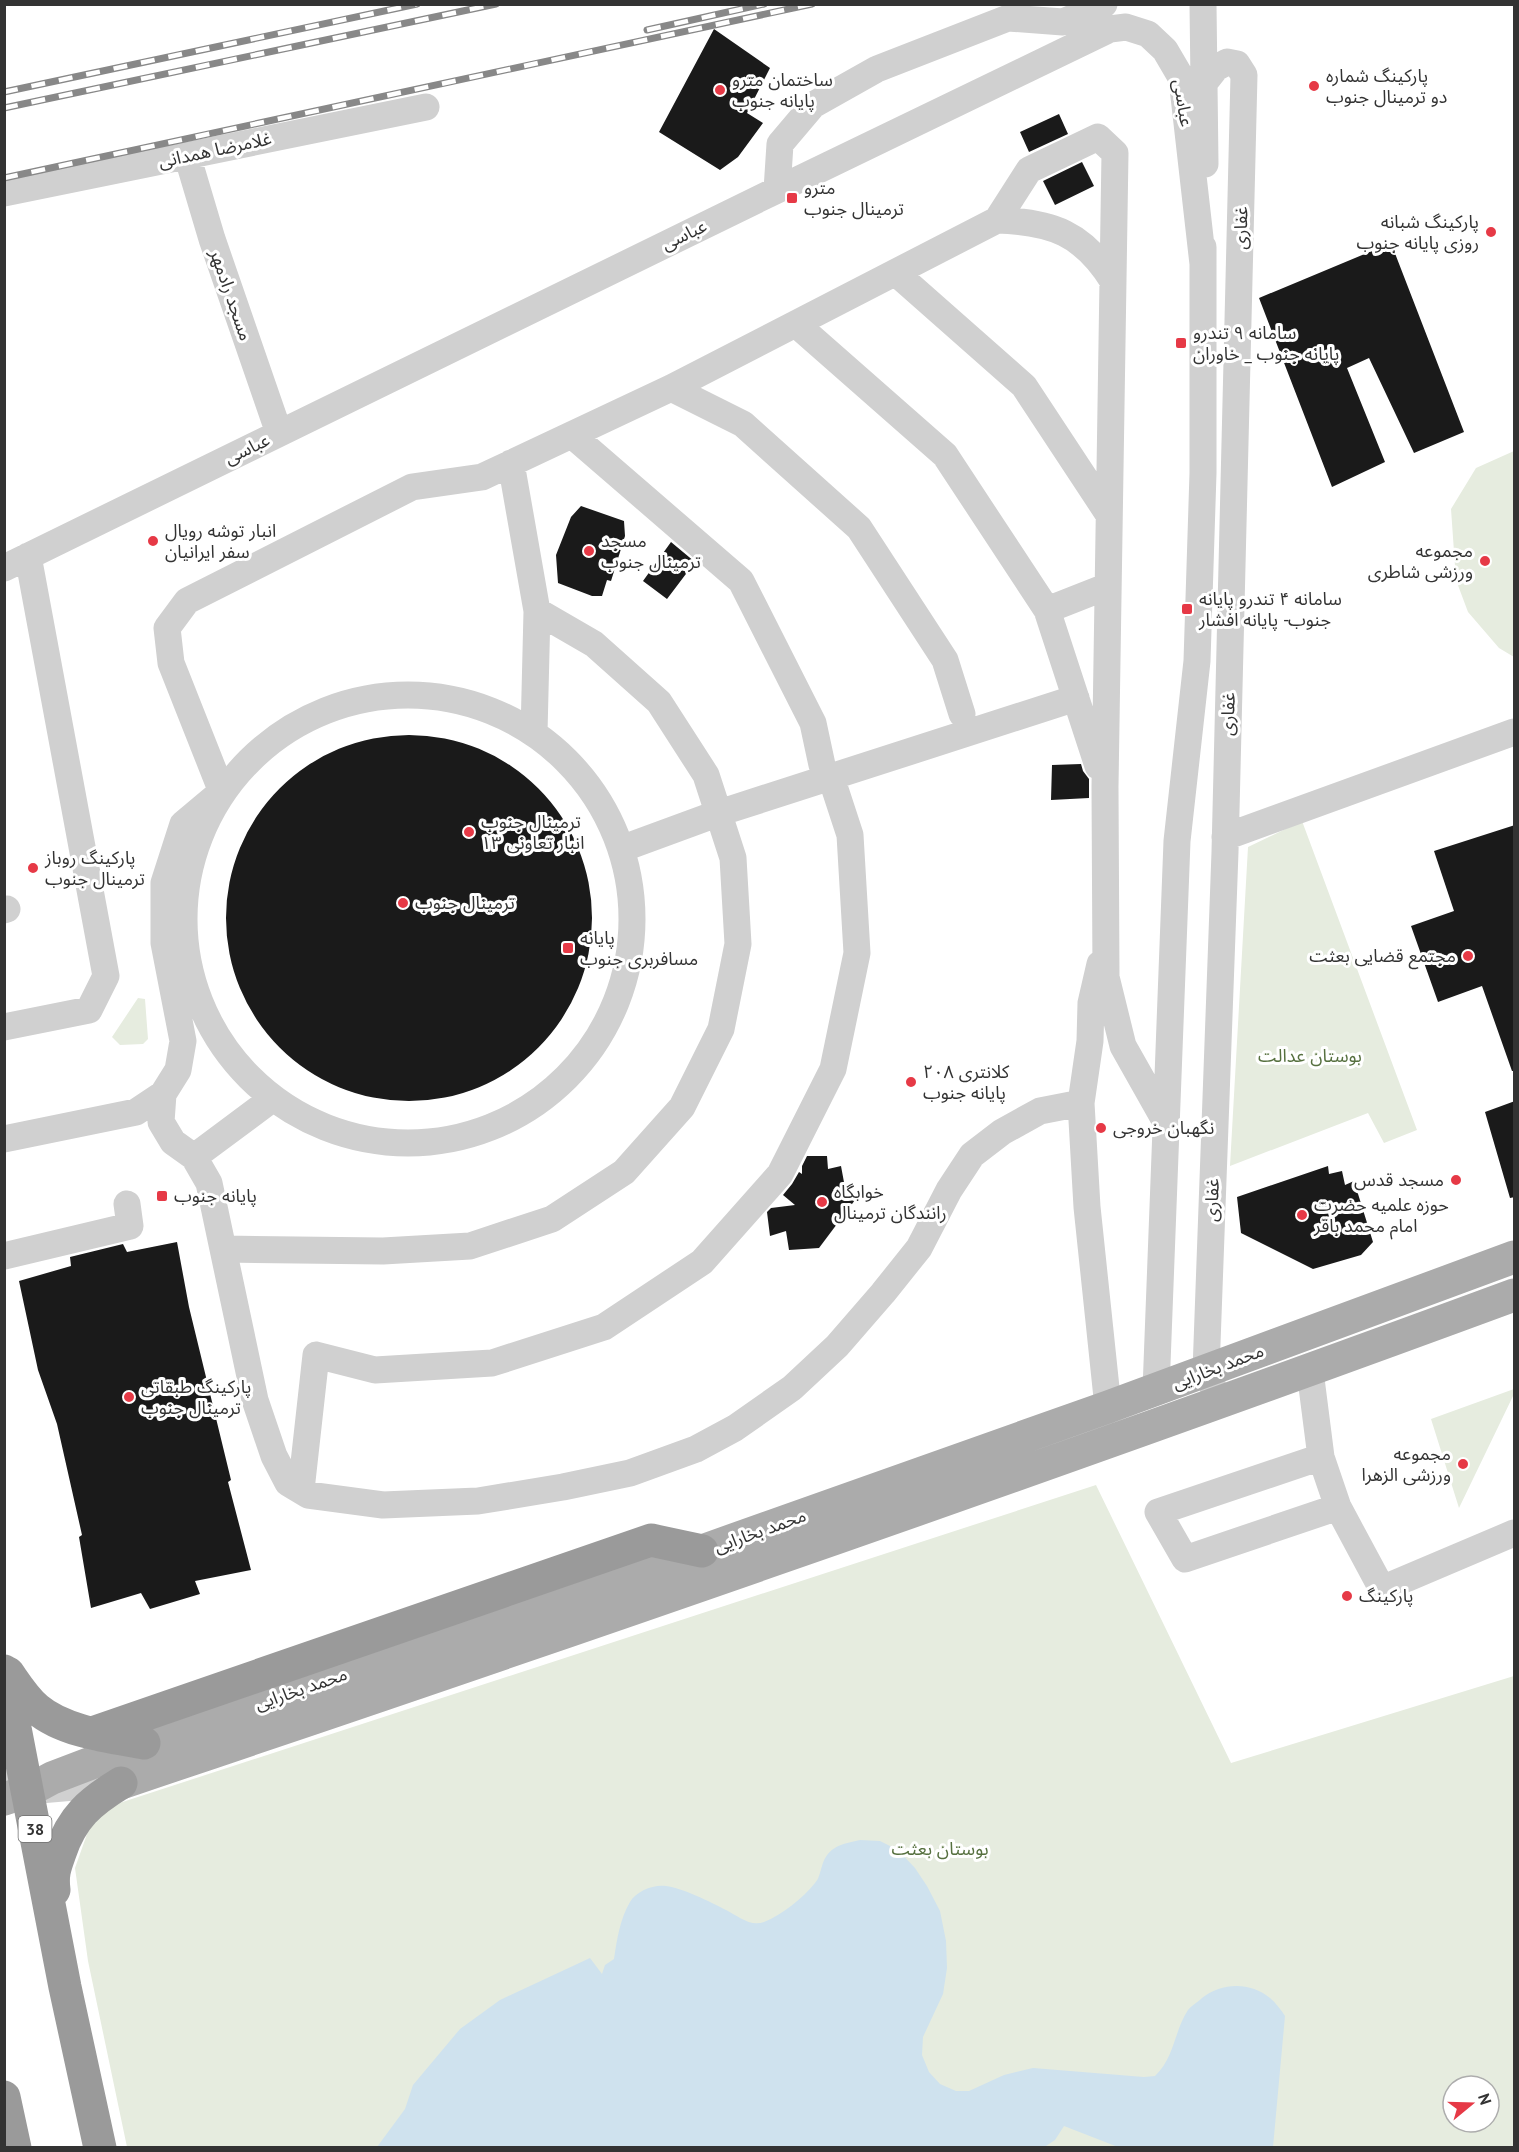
<svg xmlns="http://www.w3.org/2000/svg" width="1519" height="2152" viewBox="0 0 1519 2152" font-family="'PT Sans','Noto Sans Arabic',sans-serif">
	<style>
		.green { fill: #e6ecdf; fill-rule: evenodd }
		.water { fill: #cfe2ee }
		.building { fill: #1a1a1a }
		.lines { fill: none; stroke-linecap: round; stroke-linejoin: round }
		.minor { stroke: #d0d0d0; stroke-width: 27 }
		.major { stroke: #ababab; stroke-width: 33 }
		.highway { stroke: #9a9a9a; stroke-width: 33 }
		.rail-casing { stroke: #888; stroke-width: 7 }
		.rail { stroke: #fff; stroke-width: 4.5; stroke-dasharray: 14; stroke-linecap: butt }
		.poi-dot { fill: #e63946; stroke: #fff; stroke-width: 2 }
		.labels { text-anchor: middle; stroke-width: 6; stroke-linejoin: round; paint-order: stroke }
		.shield { fill: #fff; stroke: #707070; stroke-width: 1.5 }
		.shield-label { font-size: 16px; font-weight: bold; fill: #333 }
		.poi-label { font-size: 18px; fill: #333; stroke: #fff; text-anchor: start }
		.street-label { font-size: 18px; fill: #333; stroke: #fff }
		.park-label { font-size: 18px; fill: #56703f; stroke: #fff }
	</style>
	<rect width="100%" height="100%" fill="#fff"/>
	<path class="green" d="M1514,451v206l-15,-9 -31,-36 -12,-32 -5,-71 25,-41z
		M1302,821l115,309 -33,13 -16,-30 -138,53 18,-319z
		M138,998l7,1 3,40 -5,5 -23,1 -8,-8z
		M1514,1389v5l-55,114 -28,-89z
		M1096,1485l135,278 283,-87v471h-1387l-39,-186 -13,-93 17,-48 6,-10zM1453,2086h36v36h-36z"/>
	<path class="water" d="M860,1840l20,1 18,9 17,18 12,18 13,25 6,30 1,27 -4,26 -20,43 -1,18 7,17 11,12 16,7h13l35,-16 29,-7 111,9 11,-1c20,-19 19,-45 33,-66 3,-4 10,-8 14,-12 20,-16 49,-16 68,0 6,5 11,12 15,18l-12,131h-155l-54,-21 -9,14 -12,8 -666,-1 28,-38 8,-24 47,-56 40,-29 90,-42 12,16 3,-9 9,-6c3,-20 6,-40 16,-57 6,-11 24,-18 36,-16 16,2 45,16 60,24 12,6 24,17 38,12 18,-7 39,-24 51,-39 4,-4 5,-11 7,-17 6,-20 20,-22 38,-26z"/>
	<path class="building" d="M714,29l56,39 -23,45 16,10 -25,34 -18,13 -61,-38z
		M1059,114l9,20 -39,18 -9,-20z
		M1082,162l12,24 -39,19 -12,-24z
		M1391,243l73,189 -50,21 -45,-95 -22,10 38,94 -53,25 -73,-189z
		M581,506l43,15 1,15 -14,45 -4,-1 -5,16h-10l-34,-13 -2,-28 15,-38z
		M671,542l24,20 -28,37 -24,-18z
		M226 918a183 183 0 1 1 366 0a183 183 0 1 1-366 0Z
		M1081,764l2,7 6,8v19l-38,2 1,-35z
		M1515,825v246h-3l-30,-85 -44,16 -27,-76 43,-15 -20,-60z
		M1515,1101v96l-5,1 -25,-86z
		M807,1156h20l1,13 13,-3 5,27 9,7 -36,48 -30,2 -3,-19 -16,5 -3,-24 4,-4 24,-3 -12,-10 9,-11 7,-12 3,2v-8z
		M1328,1166l1,8 13,-3 3,14 9,-4 19,61 -12,13 -48,14 -72,-36 -4,-36z
		M177,1242l12,65 42,173 -3,2 23,88 -56,11 5,13 -50,15 -9,-16 -50,15 -12,-71 3,-2 -25,-111 -19,-54 -19,-89 52,-15 -1,-9 53,-13 4,8z"/>
	<g class="lines">
		<path class="minor" d="M1203,4l2,160
			M1205,82l11,-14 11,-6 10,2 7,11 -19,777 -19,519 7,16
			M187,155l25,84 67,194
			M777,190l3,-46 33,-39 64,-36 131,-51 55,4 41,-18
			M4,193l422,-86
			M997,220c55,2 86,13 116,61
			M896,273l128,113 85,129
			M796,324l149,131 102,155 51,156
			M671,388l72,36 116,104 86,132 17,54
			M572,435l169,146 72,142 9,42
			M511,463l26,148 -3,122
			M4,568l773,-378 333,-161 16,-2 22,7 17,16 17,29 21,185
			M1047,610l61,-24
			M184 919a224 224 0 1 1 448 0a224 224 0 1 1-448 0Z
			M222,792l-51,-129 -4,-35 20,-27 225,-114 70,-10 189,-89 326,-168 32,-50 69,-33 17,16 -10,634 1,190 17,69 44,78
			M1225,837l289,-105
			M621,849l98,-36 357,-115
			M4,910l3,-1
			M1100,964l-9,39 -1,38 -9,62 6,104 21,200
			M4,1027l85,-17 17,-34 -78,-420
			M163,1094l-2,28 12,20 21,15 15,26 46,217 19,56 14,27 20,12 75,10 95,-4 85,-14 67,-14 66,-24 39,-21 57,-40 45,-42 46,-53 36,-45 30,-58 23,-35 30,-23 38,-21 41,-8
			M4,1139l132,-27 27,-18 15,-24 5,-29 -19,-98v-60l19,-59 31,-26
			M194,1157l78,-58
			M224,1249l159,2 87,-5 82,-27 72,-47 58,-65 39,-78 17,-85 -5,-86 -27,-83 -47,-73 -65,-58 -57,-33
			M4,1256l126,-30 -3,-22
			M1310,1371l11,86 17,50
			M1156,1390l21,-549 20,-180 6,-188v-226
			M1321,1457l-163,55 27,47 153,-52 44,82 132,-56
			M301,1490l15,-135 59,15 117,-7 112,-36 98,-65 78,-88 53,-105 24,-116 -7,-118 -19,-58
			M4,1776l24,15 93,-8"/>
		<path class="major" d="M121,1783c467,-157 932,-318 1393,-488
			M4,1799l24,-8 24,-13 92,-35 558,-192 406,-144 406,-150"/>
		<path class="highway" d="M4,1671l61,316 35,161
			M8,1673c9,13 17,26 29,36 27,23 74,28 107,34
			M92,1733l559,-193 51,11
			M54,1890c-2,-16 1,-23 6,-37 12,-36 30,-51 61,-70
			M4,2097l11,51"/>
		<defs>
			<path id="rail" d="M647,30l117,-26
				M4,92l413,-88
				M4,108l492,-104
				M4,178l808,-174"/>
		</defs>
		<use href="#rail" class="rail-casing"/>
		<use href="#rail" class="rail"/>
	</g>
	<g class="poi-dot">
		<circle cx="1314" cy="86" r="6"/>
		<circle cx="720" cy="90" r="6"/>
		<rect x="786" y="192" width="12" height="12" rx="3"/>
		<circle cx="1491" cy="232" r="6"/>
		<rect x="1175" y="337" width="12" height="12" rx="3"/>
		<circle cx="153" cy="541" r="6"/>
		<circle cx="589" cy="551" r="6"/>
		<circle cx="1485" cy="561" r="6"/>
		<rect x="1181" y="603" width="12" height="12" rx="3"/>
		<circle cx="469" cy="832" r="6"/>
		<circle cx="33" cy="868" r="6"/>
		<circle cx="403" cy="903" r="6"/>
		<rect x="562" y="942" width="12" height="12" rx="3"/>
		<circle cx="1468" cy="956" r="6"/>
		<circle cx="911" cy="1082" r="6"/>
		<circle cx="1101" cy="1128" r="6"/>
		<circle cx="1456" cy="1180" r="6"/>
		<rect x="156" y="1190" width="12" height="12" rx="3"/>
		<circle cx="822" cy="1202" r="6"/>
		<circle cx="1302" cy="1215" r="6"/>
		<circle cx="129" cy="1397" r="6"/>
		<circle cx="1463" cy="1464" r="6"/>
		<circle cx="1347" cy="1596" r="6"/>
	</g>
	<g class="labels">
		<rect class="shield" x="18.5" y="1816" width="33" height="26" rx="4.5"/>
		<g class="shield-label">
			<text x="35" y="1835">38</text>
		</g>
		<g class="poi-label">
			<text x="1326" y="82">پارکینگ شماره<tspan x="1326" dy="21">دو ترمینال جنوب</tspan></text>
			<text x="732" y="86">ساختمان مترو<tspan x="732" dy="21">پایانه جنوب</tspan></text>
			<text x="804" y="194">مترو<tspan x="804" dy="21">ترمینال جنوب</tspan></text>
			<text x="1479" y="228" text-anchor="end">پارکینگ شبانه<tspan x="1479" dy="21">روزی پایانه جنوب</tspan></text>
			<text x="1193" y="339">سامانه ۹ تندرو<tspan x="1193" dy="21">پایانه جنوب _ خاوران</tspan></text>
			<text x="165" y="537">انبار توشه رویال<tspan x="165" dy="21">سفر ایرانیان</tspan></text>
			<text x="601" y="547">مسجد<tspan x="601" dy="21">ترمینال جنوب</tspan></text>
			<text x="1473" y="557" text-anchor="end">مجموعه<tspan x="1473" dy="21">ورزشی شاطری</tspan></text>
			<text x="1199" y="605">سامانه ۴ تندرو پایانه<tspan x="1199" dy="21">جنوب- پایانه افشار</tspan></text>
			<text x="481" y="828">ترمینال جنوب<tspan x="481" dy="21">انبار تعاونی ۱۳</tspan></text>
			<text x="45" y="864">پارکینگ روباز<tspan x="45" dy="21">ترمینال جنوب</tspan></text>
			<text x="415" y="909">ترمینال جنوب</text>
			<text x="580" y="944">پایانه<tspan x="580" dy="21">مسافربری جنوب</tspan></text>
			<text x="1456" y="962" text-anchor="end">مجتمع قضایی بعثت</text>
			<text x="923" y="1078">کلانتری ۲۰۸<tspan x="923" dy="21">پایانه جنوب</tspan></text>
			<text x="1113" y="1134">نگهبان خروجی</text>
			<text x="1444" y="1186" text-anchor="end">مسجد قدس</text>
			<text x="834" y="1198">خوابگاه<tspan x="834" dy="21">رانندگان ترمینال</tspan></text>
			<text x="174" y="1202">پایانه جنوب</text>
			<text x="1314" y="1211">حوزه علمیه حضرت<tspan x="1314" dy="21">امام محمد باقر</tspan></text>
			<text x="141" y="1393">پارکینگ طبقاتی<tspan x="141" dy="21">ترمینال جنوب</tspan></text>
			<text x="1451" y="1460" text-anchor="end">مجموعه<tspan x="1451" dy="21">ورزشی الزهرا</tspan></text>
			<text x="1359" y="1602">پارکینگ</text>
		</g>
		<g class="street-label">
			<text transform="translate(1183 103) rotate(81)" y="6">عباسی</text>
			<text transform="translate(215 150) rotate(-12)" y="6">غلامرضا همدانی</text>
			<text transform="translate(1241 228) rotate(-89)" y="6">غفاری</text>
			<text transform="translate(684 235) rotate(-26)" y="6">عباسی</text>
			<text transform="translate(231 295) rotate(71)" y="6">مسجد رادمهر</text>
			<text transform="translate(247 449) rotate(-26)" y="6">عباسی</text>
			<text transform="translate(1228 714) rotate(-88)" y="6">غفاری</text>
			<text transform="translate(1212 1200) rotate(-88)" y="6">غفاری</text>
			<text transform="translate(1218 1367) rotate(-21)" y="6">محمد بخارایی</text>
			<text transform="translate(760 1531) rotate(-20)" y="6">محمد بخارایی</text>
			<text transform="translate(301 1689) rotate(-19)" y="6">محمد بخارایی</text>
		</g>
		<g class="park-label">
			<text x="1310" y="1062">بوستان عدالت</text>
			<text x="940" y="1855">بوستان بعثت</text>
		</g>
	</g>
	<rect width="1519" height="2152" fill="none" stroke="#333333" stroke-width="12"/>
	<g transform="translate(1471 2104) rotate(71)"><circle r="28" fill="#ffffff" stroke="#adadad" stroke-width="1.5"/>
	<path d="M0-4.5L10 22L0 15L-10 22Z" fill="#e63946"/>
	<text y="-9" font-size="16" font-weight="bold" text-anchor="middle" fill="#333333">N</text>
	</g>
</svg>
